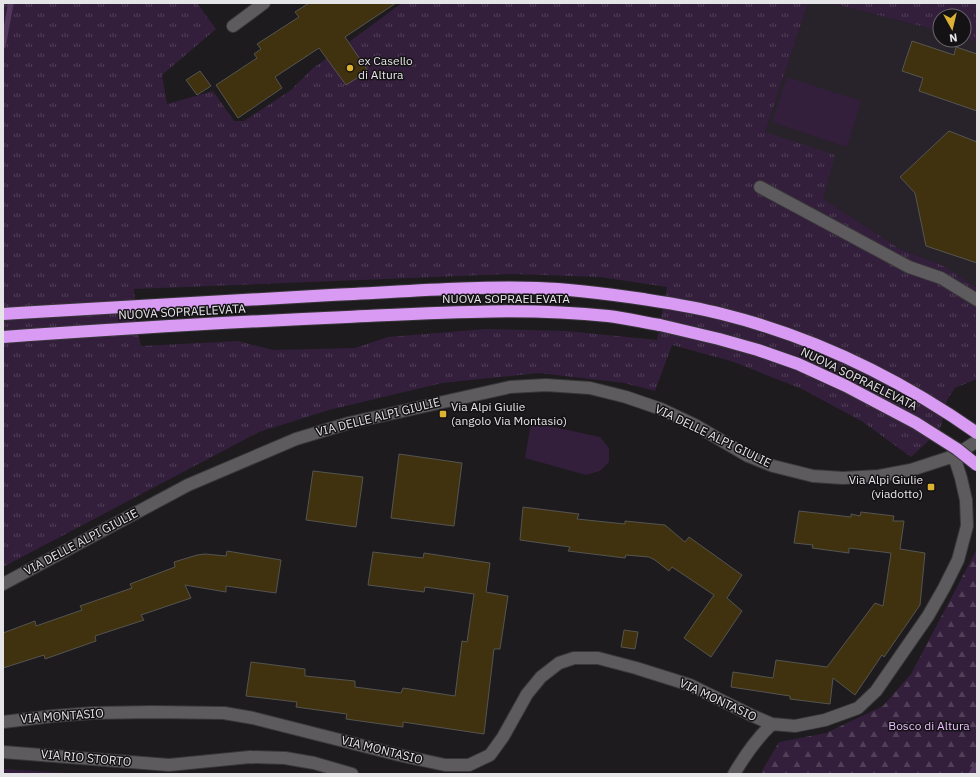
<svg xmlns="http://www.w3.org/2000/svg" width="980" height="777" viewBox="0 0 980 777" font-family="'IBM Plex Sans',sans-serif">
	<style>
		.built { fill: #28232b }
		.grass { fill: url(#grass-tufts); fill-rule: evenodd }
		.forest { fill: url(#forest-firs) }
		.pitch { fill: #331f3b }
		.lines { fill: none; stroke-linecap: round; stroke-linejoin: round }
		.stream { stroke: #51375c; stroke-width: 5.5 }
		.building { fill: #40320e; stroke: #555451 }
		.minor-casing { stroke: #383739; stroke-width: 14 }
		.highway-casing { stroke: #383739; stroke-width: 14 }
		.minor { stroke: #5d5b5d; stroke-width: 12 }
		.highway { stroke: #d99af3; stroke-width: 12 }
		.highway-bridge-casing { stroke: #383739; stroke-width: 14; stroke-linecap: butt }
		.highway-bridge { stroke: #d99af3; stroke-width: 12 }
		.poi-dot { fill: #ddb233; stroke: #141215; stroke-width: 1.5 }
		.labels { text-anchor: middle; stroke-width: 3; stroke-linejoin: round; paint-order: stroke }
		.poi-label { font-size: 12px; fill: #e5e4e6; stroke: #141215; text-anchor: start }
		.street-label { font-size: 12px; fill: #e5e4e6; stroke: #141215 }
		.park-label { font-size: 12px; fill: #ebbefe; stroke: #141215 }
	</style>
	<defs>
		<pattern id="grass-tufts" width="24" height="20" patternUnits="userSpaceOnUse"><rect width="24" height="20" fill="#331f3b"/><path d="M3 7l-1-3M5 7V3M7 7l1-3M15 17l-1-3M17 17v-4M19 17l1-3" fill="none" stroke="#503f57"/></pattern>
		<pattern id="forest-firs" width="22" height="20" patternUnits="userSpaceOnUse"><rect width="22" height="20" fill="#331f3b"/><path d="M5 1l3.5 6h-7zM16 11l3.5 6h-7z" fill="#503f57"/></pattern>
	</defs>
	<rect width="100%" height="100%" fill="#1d1b1e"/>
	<path class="built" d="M808,3h23l109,28v9h24v-3l13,5v246l-33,-22 -44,-17 -77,-50 -58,-67z"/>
	<path class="grass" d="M3,3h194l19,26 -54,46 5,29 46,-13 21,30h10l47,-31 21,-21 90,-66h406l-43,129 70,23 -12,44 77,50 44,17 33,22v91l-22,9 -8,12 -6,26 -4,7 -26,24 -48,-35 -61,-33 -71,-28 -59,-16 -17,46 -31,-8 -85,-10 -97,10 -113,27 -70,22 -256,135zM512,274l88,3 67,10 -10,53 -90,-9 -81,-2 -98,8 -33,11 -82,2 -35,-9 -97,5 -4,-17 -3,-40z
		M831,3h146v39l-13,-5v-21h-24v15z
		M3,769l79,5h-79z"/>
	<path class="forest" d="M977,549v225h-217l19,-32 47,-9 57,-27 28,-32z"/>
	<path class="pitch" d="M787,77l74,24 -14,46 -75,-25z
		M531,422l69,15 9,11v14l-9,9 -14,4 -61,-17z"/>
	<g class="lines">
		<path class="stream" d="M3,46l8,-43
			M971,774l6,-9"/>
	</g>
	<path class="building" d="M309,3h87l-51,34 23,34 -22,14 -27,-37 -44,29 7,11 -44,30 -22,-33 41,-27 -3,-4 7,-5 -4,-5 42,-27 -4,-5z
		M912,41l42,14 2,-8 21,7v57l-58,-20 4,-13 -21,-7z
		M200,71l11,15 -14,9 -11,-15z
		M949,131l28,11v121l-51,-17 -11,-53 -15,-16z
		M399,454l63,9 -8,63 -63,-8z
		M313,471l50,6 -7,50 -50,-7z
		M523,507l56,7 -2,5 48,5v-3l40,4 20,17 4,-5 53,38 -15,23 15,13 -31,46 -27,-19 30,-43 -42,-28 -3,4 -14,-11 -6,-3 -23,-2 -1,3 -57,-7 2,-4 -50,-7z
		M799,511l52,6v-3l9,2 1,-4 33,4 -1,5h11l-4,28 25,4 -5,52 -36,52 -2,-2 -27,40 -22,-17 -3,26 -40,-5v-3l-59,-9 2,-15 40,6 3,-18 51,7 48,-64 8,3 8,-53 -42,-5v5l-37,-5 1,-3 -19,-2z
		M227,551l54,9 -5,33 -50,-7v6l-41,-7 6,13 -50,17 3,5 -49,16 1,5 -51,18 -1,-4 -41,13v-35l32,-12 1,5 46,-16 -2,-4 52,-18 -2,-4 45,-17 -1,-5 23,-7 8,-1 21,2z
		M373,552l50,6 1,-5 66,10 -4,29 22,4 -8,53h-6l-10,85 -81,-12v5l-57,-8 1,-5 -51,-7 1,-5 -51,-6 5,-34 54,7v7l50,5v6l46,6 2,-5 52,8 7,-55 5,1 7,-48 -49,-7 -1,5 -56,-7z
		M624,630l14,2 -3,17 -14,-2z"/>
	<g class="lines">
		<defs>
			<path id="minor" d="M233,26l31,-23
				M760,187l149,80 32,11 36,22
				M3,584l185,-99 108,-46 53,-16 161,-36 36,-2 44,3 36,9 35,12 34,16 53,31 25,10 40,10 30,2 36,-2 32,-6 43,-14 23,-15
				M3,722l50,-6 40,-3 60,-1 71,1 29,5 146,37 46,10h24l21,-10 13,-18 24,-43 14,-17 18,-14 15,-5h24l38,10 54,17 63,31 19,8c-16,15 -27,31 -38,50
				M772,724l23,2 30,-6 33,-12 18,-17 52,-75 16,-28 14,-28 9,-34 -1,-26 -5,-22 -7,-22
				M3,752l166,13 81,-8 35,1 29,5 38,11"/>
			<path id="highway" d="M3,314c109,-7 218,-13 328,-19 68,-3 138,-9 207,-7 35,1 70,6 105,11 26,4 53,8 79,15 92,23 178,65 255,119
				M3,337c114,-8 229,-15 344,-20 86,-4 174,-10 261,-1 17,2 34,6 52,9"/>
		</defs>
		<use href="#minor" class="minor-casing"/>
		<use href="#highway" class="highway-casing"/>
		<use href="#minor" class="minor"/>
		<use href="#highway" class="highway"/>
		<defs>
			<path id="highway-bridge" d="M660,325l59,14 39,11 40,14 48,22 70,37 41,26 20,16"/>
		</defs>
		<use href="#highway-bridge" class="highway-bridge-casing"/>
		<use href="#highway-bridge" class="highway-bridge"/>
	</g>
	<g class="poi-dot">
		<circle cx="350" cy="68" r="4"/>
		<rect x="439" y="410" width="8" height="8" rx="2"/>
		<rect x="927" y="483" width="8" height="8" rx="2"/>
	</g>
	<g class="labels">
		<g class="poi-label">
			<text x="358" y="65">ex Casello<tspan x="358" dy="14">di Altura</tspan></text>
			<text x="451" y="411">Via Alpi Giulie<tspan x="451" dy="14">(angolo Via Montasio)</tspan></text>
			<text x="923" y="484" text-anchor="end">Via Alpi Giulie<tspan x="923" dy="14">(viadotto)</tspan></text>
		</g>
		<g class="street-label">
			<text x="506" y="303">NUOVA SOPRAELEVATA</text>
			<text transform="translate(182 312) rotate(-3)" y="4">NUOVA SOPRAELEVATA</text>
			<text transform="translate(859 379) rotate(26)" y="4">NUOVA SOPRAELEVATA</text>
			<text transform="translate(378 417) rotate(-14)" y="4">VIA DELLE ALPI GIULIE</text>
			<text transform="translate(713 436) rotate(26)" y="4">VIA DELLE ALPI GIULIE</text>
			<text transform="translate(81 542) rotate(-28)" y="4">VIA DELLE ALPI GIULIE</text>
			<text transform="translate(718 700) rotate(25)" y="4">VIA MONTASIO</text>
			<text transform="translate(62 716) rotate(-4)" y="4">VIA MONTASIO</text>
			<text transform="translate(382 750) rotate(14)" y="4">VIA MONTASIO</text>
			<text transform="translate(86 758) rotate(5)" y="4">VIA RIO STORTO</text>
		</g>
		<g class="park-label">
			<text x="929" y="730">Bosco di Altura</text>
		</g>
	</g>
	<rect width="980" height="777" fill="none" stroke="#e5e4e6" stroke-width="8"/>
	<g transform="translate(952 28) rotate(172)"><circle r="19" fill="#141215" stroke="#686669"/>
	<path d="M0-3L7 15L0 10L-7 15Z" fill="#ddb233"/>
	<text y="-6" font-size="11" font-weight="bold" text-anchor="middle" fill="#e5e4e6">N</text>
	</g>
</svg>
